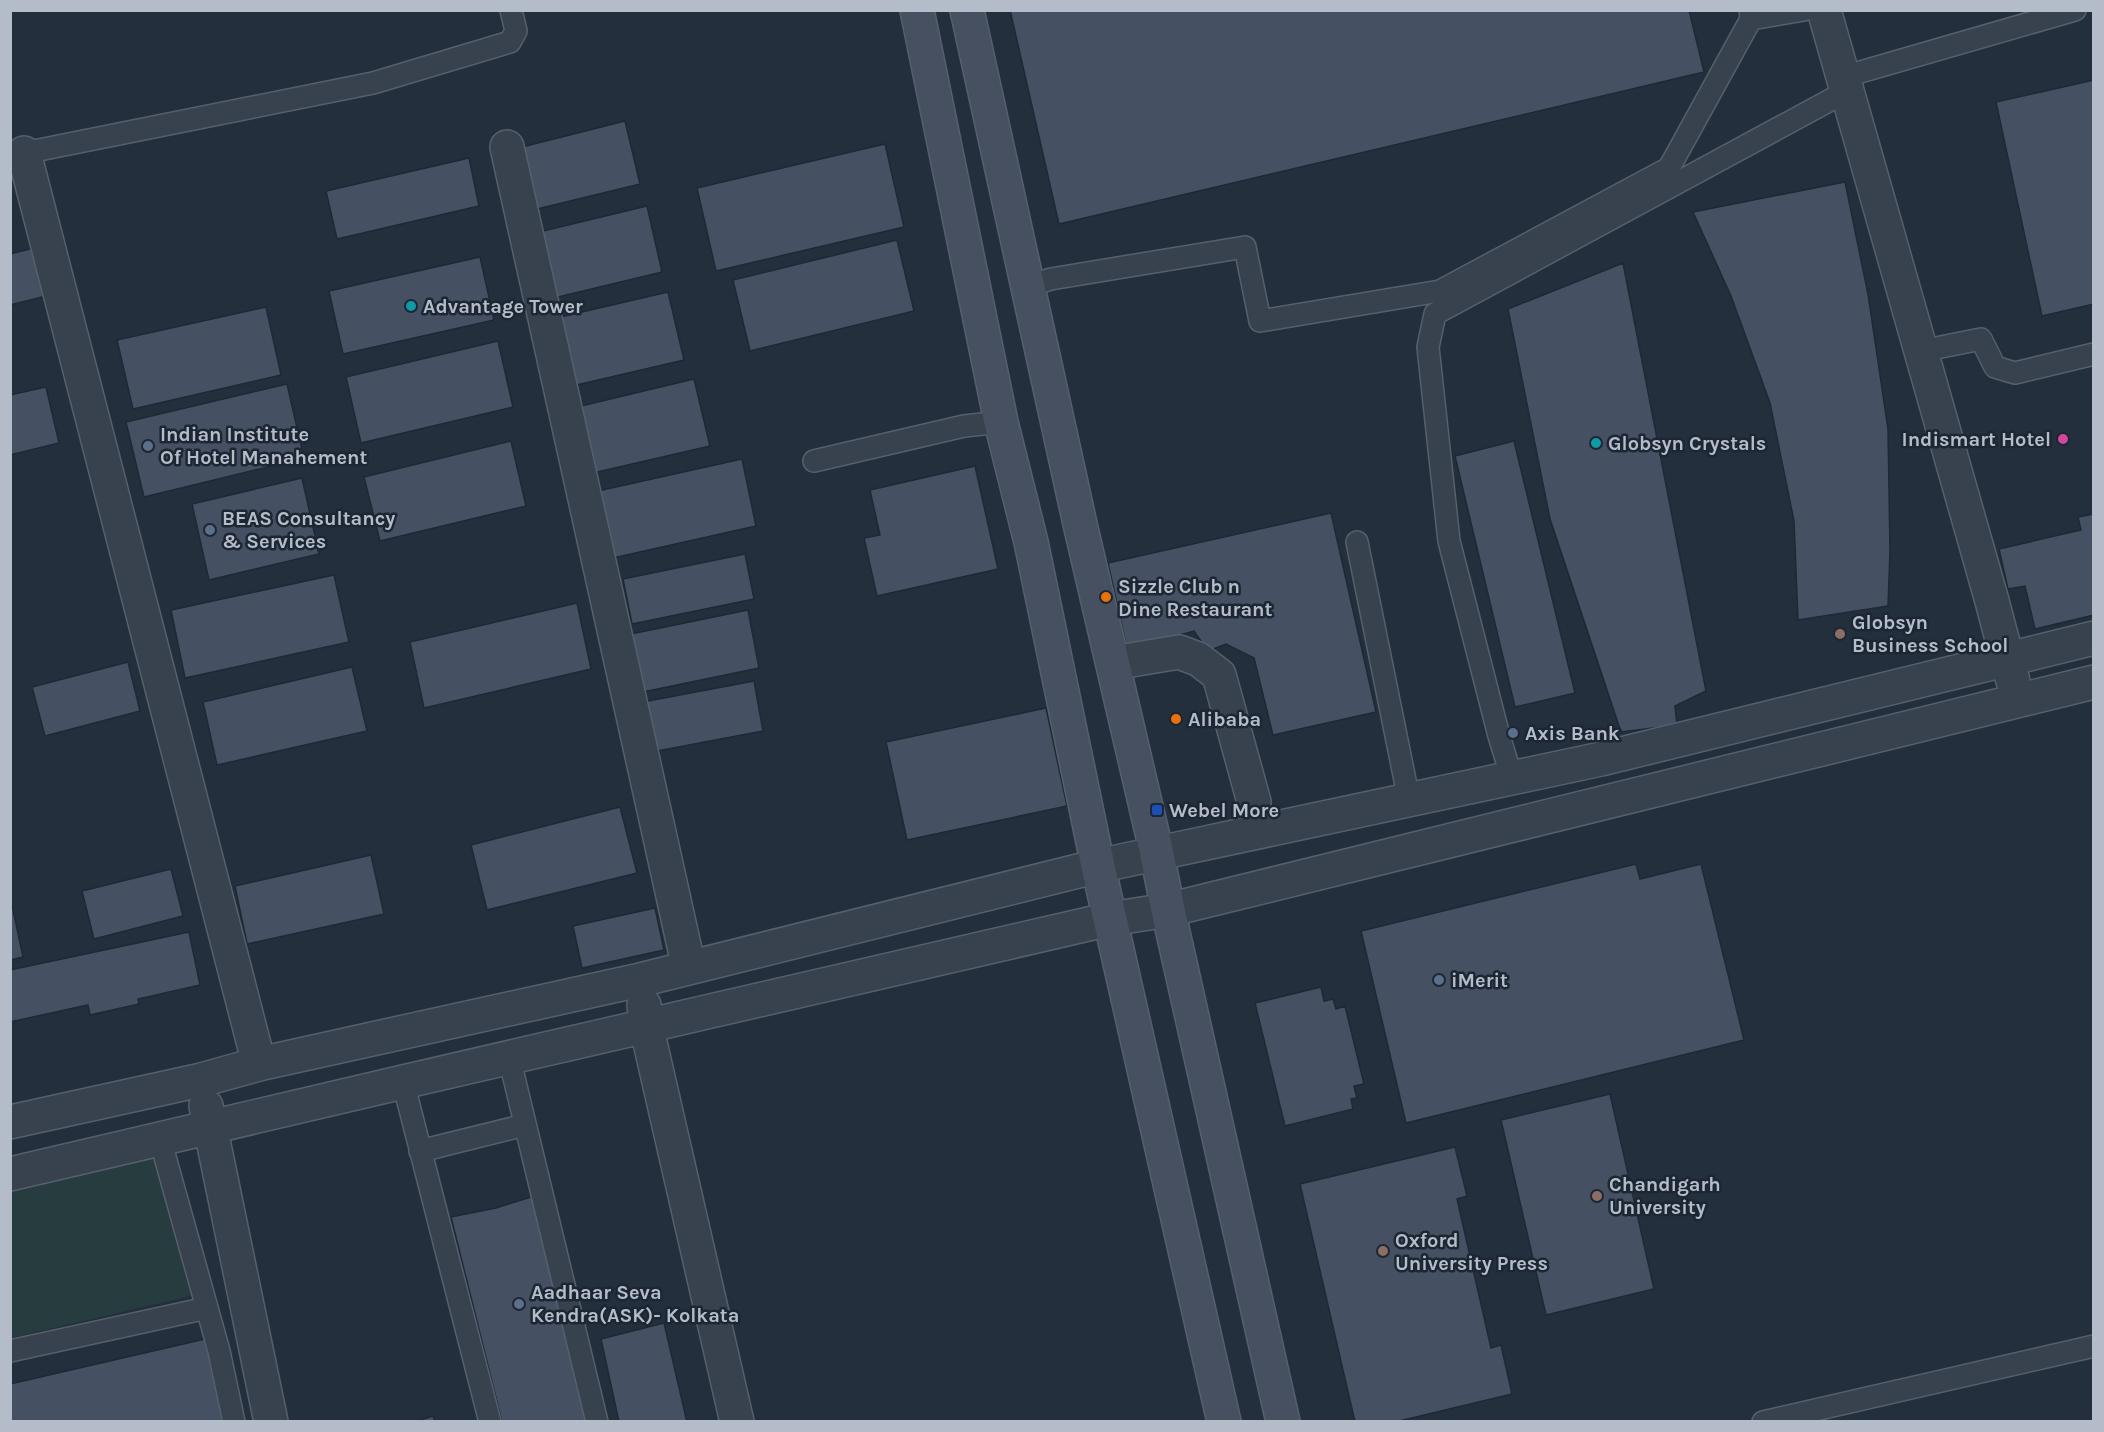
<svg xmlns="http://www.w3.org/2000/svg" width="2104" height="1432" viewBox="0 0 2104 1432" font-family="Karla,sans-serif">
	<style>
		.green { fill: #263c3f }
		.building { fill: #455162; stroke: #1f2835; stroke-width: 1.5 }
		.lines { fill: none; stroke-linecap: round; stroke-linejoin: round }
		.service-casing { stroke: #565f6c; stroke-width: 24 }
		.minor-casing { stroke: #565f6c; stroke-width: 36 }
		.secondary-casing { stroke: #565f6c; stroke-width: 36 }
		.service { stroke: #38414e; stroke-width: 21 }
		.minor { stroke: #38414e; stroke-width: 33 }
		.secondary { stroke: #465061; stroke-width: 33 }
		.culture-dot { fill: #0f9aa8; stroke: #1d2633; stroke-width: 2 }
		.hotel-dot { fill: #d1479c; stroke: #1d2633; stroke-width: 2 }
		.service-dot { fill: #5c6f8a; stroke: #1d2633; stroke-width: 2 }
		.food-dot { fill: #e8710a; stroke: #1d2633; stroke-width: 2 }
		.education-dot { fill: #8d6e63; stroke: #1d2633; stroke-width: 2 }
		.transit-dot { fill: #1a4fb4; stroke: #1d2633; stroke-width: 2 }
		.labels { text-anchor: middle; stroke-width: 5; stroke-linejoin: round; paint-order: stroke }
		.poi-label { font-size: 20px; font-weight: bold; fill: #b4bcc9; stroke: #1d2633; text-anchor: start }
	</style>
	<rect width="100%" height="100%" fill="#242f3e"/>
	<path class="green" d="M152,1142l39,154 -180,42 -1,-161z"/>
	<path class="building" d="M1010,10h679l15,62 -645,152z
		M2094,80v224l-52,12 -46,-214z
		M625,121l15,63 -107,26 -15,-62z
		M885,144l19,83 -188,44 -19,-83z
		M469,158l10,48 -142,33 -11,-48z
		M1845,182l23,112 20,135 2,122 -2,55 -90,14 -4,-99 -24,-118 -39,-107 -38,-84z
		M647,206l15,66 -108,26 -15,-66z
		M897,240l17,71 -164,40 -17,-71z
		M38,247l12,48 -40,10v-51z
		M480,257l14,63 -151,34 -14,-63z
		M1623,263l83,428 -31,15 2,19 -56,7 -71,-213 -42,-210z
		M668,292l16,68 -116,27 -16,-68z
		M266,307l15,68 -148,34 -16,-69z
		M498,341l15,66 -152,36 -15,-66z
		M694,379l16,67 -117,27 -16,-66z
		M287,384l17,74 -160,39 -18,-75z
		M46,387l13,56 -49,12v-60z
		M511,441l15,65 -146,35 -16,-64z
		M1514,441l61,252 -60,14 -60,-251z
		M742,459l14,67 -143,32 -15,-67z
		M975,466l23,103 -121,27 -13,-58 16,-3 -10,-45z
		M302,478l17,76 -110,26 -17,-76z
		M1331,513l45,199 -103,23 -19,-77 -28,-14 -18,7 -14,-20 -67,18 -19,-86z
		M2094,514v101l-59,14 -10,-43 -17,3 -9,-40 82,-19 -3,-13z
		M745,554l9,45 -122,25 -9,-45z
		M334,575l15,67 -164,36 -14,-68z
		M577,603l14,66 -167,39 -14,-66z
		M748,610l11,58 -121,25 -12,-58z
		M128,662l12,49 -95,25 -13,-49z
		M352,667l15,64 -150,34 -14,-63z
		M754,681l9,50 -111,21 -9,-50z
		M1046,708l21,98 -160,34 -21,-98z
		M620,807l17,66 -150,37 -16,-65z
		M371,855l13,59 -137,30 -12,-58z
		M1636,864l4,15 61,-15 43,176 -338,83 -45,-192z
		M171,869l12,47 -89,23 -12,-48z
		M10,905h2l11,52 -13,3z
		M655,908l9,42 -82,18 -9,-42z
		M189,932l11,53 -62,14 1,5 -49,11 -2,-10 -78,17v-52z
		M1321,987l3,14 9,-2 3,10 9,-3 19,78 -10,2 3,12 -6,1 2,10 -68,17 -30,-123z
		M1610,1094l44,195 -108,26 -45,-195z
		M1455,1147l12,49 -10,3 34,149 10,-3 11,49 -117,28h-40l-55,-238z
		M534,1196l52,226h-84l-51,-205 45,-9z
		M664,1323l23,99h-68l-18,-83z
		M205,1339l21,83h-216v-38z
		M433,1416l2,6h-21z"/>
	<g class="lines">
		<defs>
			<path id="service" d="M1751,19l53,-9
				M1843,77l232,-67
				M14,155l359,-72 137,-41 6,-11 -5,-21
				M1028,286l23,-7 194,-32 15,74 180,-30 229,-123 82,-149 -1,-9
				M1921,351l60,-12 14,28 20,6 79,-19
				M814,461l150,-35 37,-4
				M1357,542l52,258
				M1512,778l-13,-42 -50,-195 -21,-194 7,-33 412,-223
				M509,1057l88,365
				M403,1082l87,340
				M160,1139l59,212 15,71
				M420,1151l105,-26
				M10,1351l197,-43
				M1763,1422l331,-76"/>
			<path id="minor" d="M1824,10l168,591 21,80
				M507,147l182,821
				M24,153l235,911
				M1113,663l66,-11 19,7 21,16 35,127
				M644,1005l2,20 91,397
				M206,1106l65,316
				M10,1122l191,-42 58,-16 381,-84 458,-114 503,-107 493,-121
				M10,1174l393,-92 707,-163 58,-9 926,-228"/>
			<path id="secondary" d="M917,10l84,412 30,120 67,324 126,556
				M967,10l113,514 77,330 11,56 115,512"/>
		</defs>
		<use href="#service" class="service-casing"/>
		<use href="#minor" class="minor-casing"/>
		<use href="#secondary" class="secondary-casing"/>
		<use href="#service" class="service"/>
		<use href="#minor" class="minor"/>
		<use href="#secondary" class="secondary"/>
	</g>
	<g class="culture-dot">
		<circle cx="411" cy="306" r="6"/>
		<circle cx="1596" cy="443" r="6"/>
	</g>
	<circle class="hotel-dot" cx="2063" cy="439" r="6"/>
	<g class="service-dot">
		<circle cx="148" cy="446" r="6"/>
		<circle cx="210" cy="530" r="6"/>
		<circle cx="1513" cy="733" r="6"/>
		<circle cx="1439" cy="980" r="6"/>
		<circle cx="519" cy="1304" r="6"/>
	</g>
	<g class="food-dot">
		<circle cx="1106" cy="597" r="6"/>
		<circle cx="1176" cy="719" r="6"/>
	</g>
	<g class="education-dot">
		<circle cx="1840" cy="634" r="6"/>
		<circle cx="1597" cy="1196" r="6"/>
		<circle cx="1383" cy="1251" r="6"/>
	</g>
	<rect class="transit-dot" x="1151" y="804" width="12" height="12" rx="3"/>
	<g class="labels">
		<g class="poi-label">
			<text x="423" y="313">Advantage Tower</text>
			<text x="160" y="441">Indian Institute<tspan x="160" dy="23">Of Hotel Manahement</tspan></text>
			<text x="2051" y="446" text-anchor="end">Indismart Hotel</text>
			<text x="1608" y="450">Globsyn Crystals</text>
			<text x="222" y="525">BEAS Consultancy<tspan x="222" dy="23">&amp; Services</tspan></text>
			<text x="1118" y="593">Sizzle Club n<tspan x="1118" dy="23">Dine Restaurant</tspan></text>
			<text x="1852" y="629">Globsyn<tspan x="1852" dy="23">Business School</tspan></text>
			<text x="1188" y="726">Alibaba</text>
			<text x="1525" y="740">Axis Bank</text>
			<text x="1169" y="817">Webel More</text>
			<text x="1451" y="987">iMerit</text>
			<text x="1609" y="1191">Chandigarh<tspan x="1609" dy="23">University</tspan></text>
			<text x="1395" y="1247">Oxford<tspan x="1395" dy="23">University Press</tspan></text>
			<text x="531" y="1299">Aadhaar Seva<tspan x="531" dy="23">Kendra(ASK)- Kolkata</tspan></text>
		</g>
	</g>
	<rect width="2104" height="1432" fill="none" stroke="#b4bcc9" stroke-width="24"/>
</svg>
